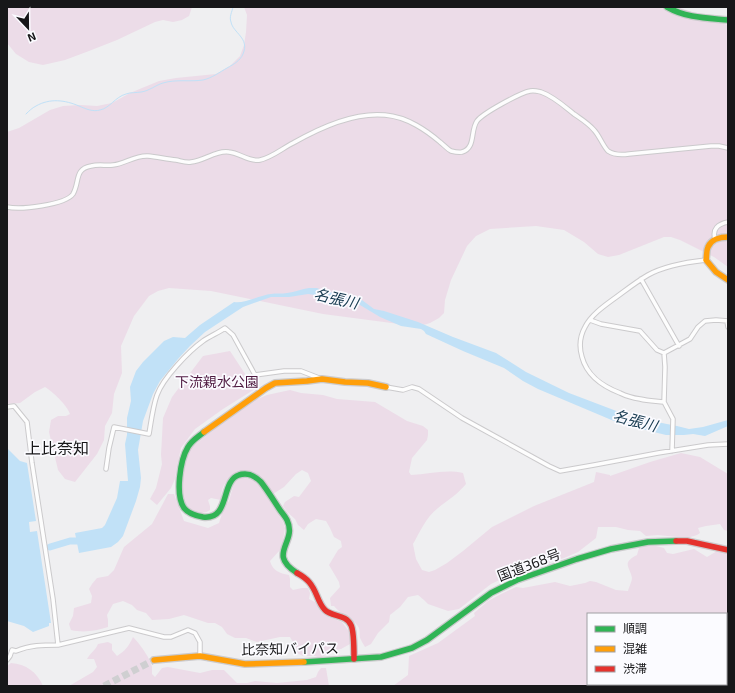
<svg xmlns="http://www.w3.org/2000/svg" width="735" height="693" viewBox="0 0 735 693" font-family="'Exo 2','Noto Sans JP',sans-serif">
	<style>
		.green { fill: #ecdce8; fill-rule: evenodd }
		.water { fill: #c1e1f7 }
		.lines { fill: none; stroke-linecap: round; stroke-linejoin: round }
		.stream { stroke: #c1e1f7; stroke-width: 1 }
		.river { stroke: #c1e1f7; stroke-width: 7 }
		.highway-tunnel { stroke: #cfcfd1; stroke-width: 7; stroke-dasharray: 7 3.5; stroke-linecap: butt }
		.street-casing { stroke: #cbcacc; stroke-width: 5.5 }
		.fast-casing { stroke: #cbcacc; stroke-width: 8 }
		.slow-casing { stroke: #cbcacc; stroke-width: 8 }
		.jam-casing { stroke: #cbcacc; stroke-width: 8 }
		.street { stroke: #fdfdfd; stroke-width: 3.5 }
		.fast { stroke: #30b455; stroke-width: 5.5 }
		.slow { stroke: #ff9f0a; stroke-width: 5.5 }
		.jam { stroke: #e5322d; stroke-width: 5.5 }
		.labels { text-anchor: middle; stroke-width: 3.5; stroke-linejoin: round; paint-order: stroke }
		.park-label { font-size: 14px; fill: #4e1940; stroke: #fbfbff }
		.street-label { font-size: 14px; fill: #171719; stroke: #fbfbff }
		.water-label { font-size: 15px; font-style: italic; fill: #14384e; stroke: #fbfbff }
		.quarter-label { font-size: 16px; fill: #171719; stroke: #fbfbff }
	</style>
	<rect width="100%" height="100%" fill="#efeff1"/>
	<path class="green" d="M7,7h185l-3,9 -7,4 -9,2 -10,-2 -8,2 -38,18 -28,11 -24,9 -22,5 -14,-3 -13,-8 -9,-11z
		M244,7h434l50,18v242l-14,-10 -34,-17 -9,-3h-7l-45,18 -11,2 -10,-3 -14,-12 -20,-12 -28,-4 -46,3 -14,7 -9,10 -16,34 -6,20 -1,13 -5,5 -9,5 -10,3 -21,-2 -76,-10 -112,-23 -42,-3 -11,3 -9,5 -15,20 -13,30 1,27 -8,21 -2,19 -7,13 -1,14 -7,14 -22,28 -10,-3 -7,-9 -9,-38 2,-12 7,-4h8l4,-2c-3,-9 -17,-22 -25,-27l-10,5 -15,11 -13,1v-272l12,-4 31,-18 13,-4 18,-1 16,1 15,-3 18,-10 29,-12 17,-3 40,-4 14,-8 10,-10 4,-11 2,-13 1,-17z
		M230,351l25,38 -32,20 -28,20 -14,19 -4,18 -2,13 -4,9 -14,17 -7,-6 6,-11 6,-24 -1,-9 2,-37 9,-21 31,-41z
		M290,390l11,3 22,2 14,4 38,3 32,19 16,5 5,4v5l-1,5 -15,18 -3,14 2,3c18,-1 35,-6 52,-2l3,11c-8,10 -18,16 -28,24 -12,9 -18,24 -25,36l3,15 6,11 7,2 6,-2 12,-7 16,-12 29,-24 42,-21 60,-24 2,-10 14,3v1l40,-14 31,-9 19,4 28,17v57l-4,-1 -4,-6 -14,2 -8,2 2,5 -3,2 -10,3 -29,-3 -12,1 -6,-5 -12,-1 -12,-3h-18l-2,11 -18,14 -14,6 -56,18 -17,8 -32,25 -11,2 -20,-7 -4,-4 -6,-5 -10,2 -8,10 -10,8 -1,7 -11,11 -7,11 -6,3c-2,-3 -4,-7 -5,-9 -1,-6 1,-8 -3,-13 -6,-8 -17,-11 -23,-19h-3l-1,-8 10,-11 -1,-5 -10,-17 9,-15 4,-3 -1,-6 -7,-4 -4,-9 -4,-7 -10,-2 -8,5 -4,6 -6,-5 -3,-6 -8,-7 -4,-6 2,-4 9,-6 5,1 12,-16 -3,-8 -6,-3 -6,4 -12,13 -11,7c-5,-8 -10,-18 -19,-22 -10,-4 -22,2 -28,10 -4,5 -5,12 -5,18l-10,-2 -3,2 2,6v4c-4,3 -10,4 -14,2 -6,-2 -11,-6 -13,-13 -3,-9 -1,-34 3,-43 1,-3 3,-6 5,-8l48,-39 14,-8 14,-6z
		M242,478c7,0 11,2 17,6l24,38 2,6 -2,12 -3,10 -10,11c3,10 9,12 19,14l1,4v8l3,3 9,-2h6l2,5 -1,6 6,3 8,11 6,4 13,5 8,11v11l-9,5 -6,1 -15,8 -5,-2h-12l-6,-3 -2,-7 -5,-9h-10l-23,5 -11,-4h-11l-8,-4 -5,-7 -7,-4h-7l-24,-8 -15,4 -17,1 -6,-7 -9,-3 -5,-5 -9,-4 -10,3 -6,11 1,5v7c-12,4 -25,6 -37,3l-2,-6 4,-8 1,-8 17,-5 1,-7 -3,-7 3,-5 5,-6 11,-2 6,-6 10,-23 28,-23 16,-30h6l10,27 24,7 11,-5 5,-16 5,-6 5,-18 3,-3z
		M646,546h10l8,2 3,5 6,1 21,-5 13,8 10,-6 11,1v134h-335l15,-11 1,-19 29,-13 37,-27 -1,-3 14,-12 13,-7 15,-7 7,1 32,-6 15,4 15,-3 5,-2 6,1 20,8 12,1c1,-4 4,-10 4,-13 -2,-11 -11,-15 5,-23l2,-7zM588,614h138v70h-138z
		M133,637c6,6 18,22 19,30 0,2 0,5 0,7l3,3 7,-9 6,-1 32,6 12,-3h12l13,13h10l8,-2 22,2 30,-3 9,-3 2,-5 3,-4h5l3,18h-260l24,-14 4,-5 -3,-8h-7c3,-6 9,-9 11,-15l10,-2 4,2v6l5,6c8,-5 12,-10 16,-19z
		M11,663c15,1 26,9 32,23h-36v-20z"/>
	<path class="water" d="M309,288h8l9,4 12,1 12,5h6l6,2 12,9 10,2 34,11 35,15 43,16 30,19 43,21 50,19 7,6 16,1 35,7 12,3 14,-2 25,-7v6l-23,10 -12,-2 -9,1h-18l-45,-11 -83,-35 -15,-8 -19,-13 -41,-17 -37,-17 -2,-3 -3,-2 -20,-3 -21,-9 -20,-12 -9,-3 -15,-3 -7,1 -14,-5 -7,-1 -19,3h-18l-28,10 -38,25 -15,14 -12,13 -18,22 -7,13 -10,27 -5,29 3,28 -1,9 -4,14 -13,35 -5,6 -7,5 -32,6 -4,-20 27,-5 3,-3 12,-27 3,-17h8l-3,-37 2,-9v-17l4,-17 -1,-14 6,-16 7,-9 21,-21 9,-4 12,1 15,-13 34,-23c9,2 27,-7 37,-8 5,-1 11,0 16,-1 8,-1 15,-4 22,-5z
		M7,448l13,13 7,2 9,58 -7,1 1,10 7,-1 14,92h-2v3l-16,6 -9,-6 -17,-5z"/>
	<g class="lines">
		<path class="stream" d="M26,114c3,-3 6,-6 10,-8 14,-8 29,-6 43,0 7,3 14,6 21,4 10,-2 15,-13 26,-16 5,-2 10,-1 15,-2 8,-1 15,-7 22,-9 13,-4 27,-1 40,-3 9,-2 17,-8 24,-12 7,-4 13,-7 16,-14 7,-16 -10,-21 -12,-32 -2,-5 1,-10 2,-15"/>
		<path class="river" d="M50,547l20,-6h16"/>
		<path class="highway-tunnel" d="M104,686l50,-26"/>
		<defs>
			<path id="street" d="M7,207c13,3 58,-2 66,-13 7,-12 1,-25 18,-28 8,-2 15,0 22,-1 12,-1 22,-10 35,-9 9,1 19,3 28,4 5,1 10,3 15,2 13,-1 25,-12 38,-10 11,1 20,10 31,8 11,-2 23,-12 33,-17 26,-15 61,-31 92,-28 11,1 22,5 31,10 9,5 17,11 24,17 4,3 7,7 11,9 4,1 8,2 11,1 14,-4 8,-21 15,-31 6,-8 43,-28 53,-30 4,-1 7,0 11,1 12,4 23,14 33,22 7,5 14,9 20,16 5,5 9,16 14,21 6,4 14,4 21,3l82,-8h8l9,2
				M715,239c-3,-10 3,-15 13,-17
				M641,279l38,67
				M590,320l11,4 39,7 17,19 7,3
				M727,321l1,6
				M664,353l1,14 -1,35 9,17 -1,32
				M664,353l26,-14 8,-12 7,-6 11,-1 12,1
				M386,387l17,3 9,-3 7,2 43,29 87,48 11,5 34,-6 64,-12 50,-8 20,-1
				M664,402c-8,-1 -16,-1 -24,-3 -7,-1 -14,-3 -20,-6 -18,-7 -33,-17 -38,-36 -3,-10 -2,-21 3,-30 6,-12 19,-21 30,-29 11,-8 21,-16 33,-23 16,-9 40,-13 58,-15
				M7,407l7,-1 13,16 5,41 21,136 5,46 71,-17 35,9h7l17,-7 7,3 5,9v14
				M106,469l3,-21 5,-21 35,7c2,-12 4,-28 8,-39 6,-17 32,-44 46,-54 7,-5 15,-8 22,-13l8,7 22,40 29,-4h17l18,7
				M7,660l3,-4 2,-6 4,1c14,-6 27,-6 42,-6"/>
			<path id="fast" d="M667,7c19,11 40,11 61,13
				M204,432c-6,5 -12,8 -16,15 -8,13 -13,48 -4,61 4,5 13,8 19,9 28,3 17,-36 36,-42 2,-1 4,-1 6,-1 7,0 12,4 16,8 7,9 13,19 19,28 2,3 5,6 7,10 11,23 -21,33 10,53
				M304,662l77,-5 31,-9 15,-8 64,-47 26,-13 60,-21 34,-10 37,-7 28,-1"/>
			<path id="slow" d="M728,237c-7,0 -17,2 -20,10 -2,4 -1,9 -2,13l10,12 12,8
				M204,432l62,-44 9,-5 32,-2 15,-2 23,3 23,1 18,4
				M154,660l46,-4 45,8 59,-2"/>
			<path id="jam" d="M676,541h11l41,9
				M297,573c11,6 15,11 20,23 2,5 4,10 8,14 7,7 21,4 26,15 3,6 3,26 3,34"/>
		</defs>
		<use href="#street" class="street-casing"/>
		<use href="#fast" class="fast-casing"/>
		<use href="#slow" class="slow-casing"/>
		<use href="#jam" class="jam-casing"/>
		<use href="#street" class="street"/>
		<use href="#fast" class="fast"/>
		<use href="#slow" class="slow"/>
		<use href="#jam" class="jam"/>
	</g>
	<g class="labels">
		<g class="park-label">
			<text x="217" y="387">下流親水公園</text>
		</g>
		<g class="street-label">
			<text transform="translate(529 565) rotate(-21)" y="5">国道368号</text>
			<text transform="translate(290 649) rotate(-1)" y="5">比奈知バイパス</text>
		</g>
		<g class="water-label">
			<text transform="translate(336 299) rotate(13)" y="5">名張川</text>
			<text transform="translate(635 421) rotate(15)" y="5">名張川</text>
		</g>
		<g class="quarter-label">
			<text x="57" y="454">上比奈知</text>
		</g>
	</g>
	<rect width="735" height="693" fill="none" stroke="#171719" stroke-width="16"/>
	<rect x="587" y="613" width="140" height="72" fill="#fbfbff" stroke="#a0a0a3"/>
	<rect x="595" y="626" width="20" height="6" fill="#30b455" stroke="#a0a0a3"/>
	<text x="623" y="633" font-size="12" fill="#171719">順調</text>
	<rect x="595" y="646" width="20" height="6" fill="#ff9f0a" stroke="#a0a0a3"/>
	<text x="623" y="653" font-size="12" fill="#171719">混雑</text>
	<rect x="595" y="666" width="20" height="6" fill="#e5322d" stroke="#a0a0a3"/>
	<text x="623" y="673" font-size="12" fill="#171719">渋滞</text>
	<g transform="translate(28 28) rotate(158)" stroke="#fbfbff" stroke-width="3" paint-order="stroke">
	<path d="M0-3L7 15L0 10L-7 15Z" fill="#171719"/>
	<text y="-6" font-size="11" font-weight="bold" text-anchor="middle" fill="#171719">N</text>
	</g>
</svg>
